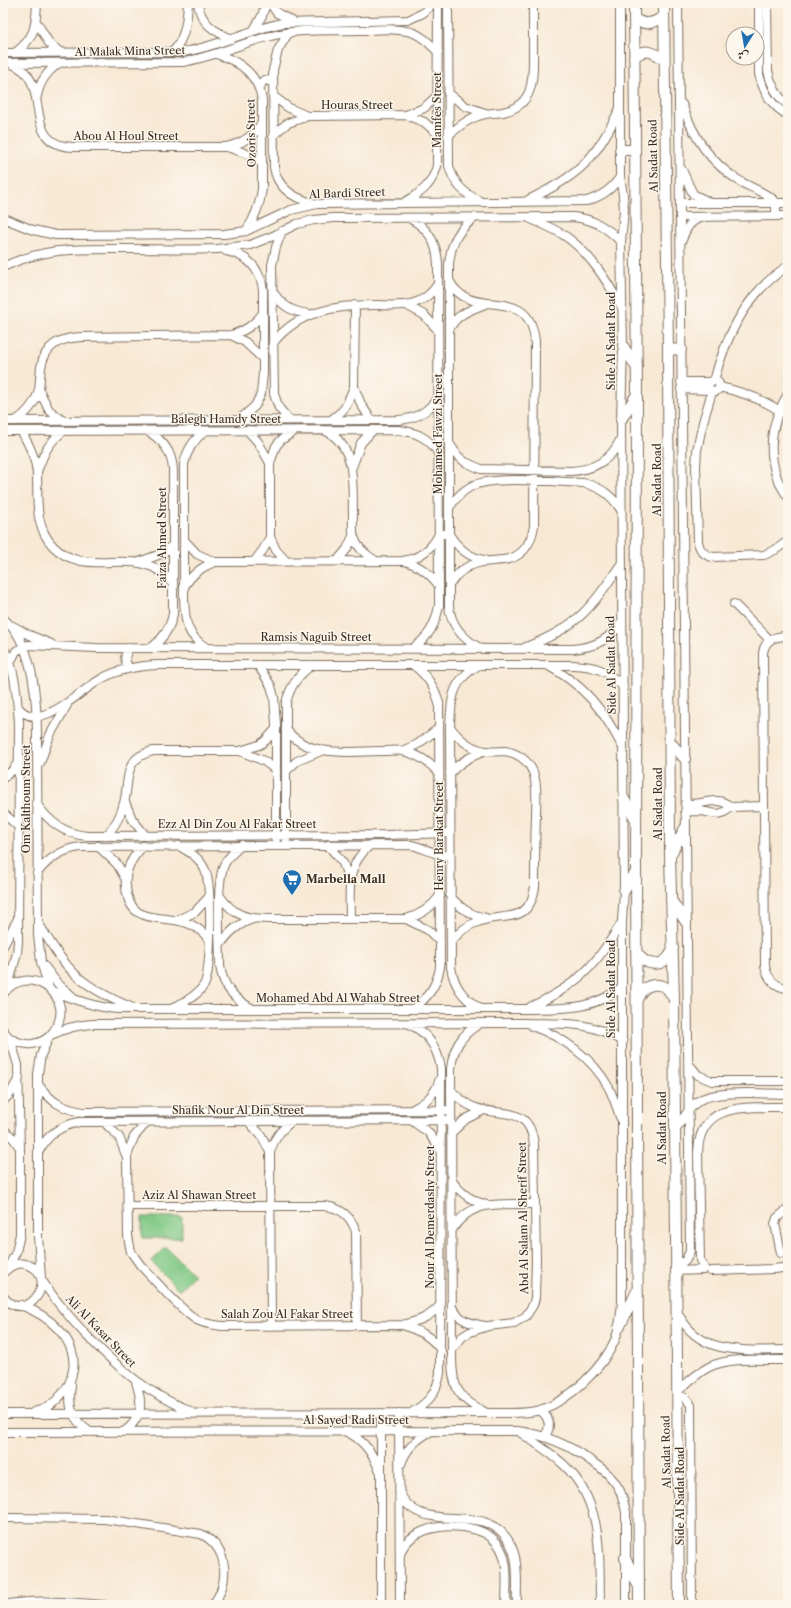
<svg xmlns="http://www.w3.org/2000/svg" width="791" height="1608" viewBox="0 0 791 1608" font-family="'Libre Caslon Text',Amiri,serif">
	<style>
		.green { fill: #7ec784; stroke: #5c7851 }
		.lines { fill: none; stroke-linecap: round; stroke-linejoin: round }
		.minor-casing { stroke: #7d6d5e; stroke-width: 10 }
		.major-casing { stroke: #7d6d5e; stroke-width: 12 }
		.minor { stroke: #fff; stroke-width: 8 }
		.major { stroke: #fff; stroke-width: 10 }
		.labels { text-anchor: middle; stroke-width: 3; stroke-linejoin: round; paint-order: stroke }
		.street-label { font-size: 11px; fill: #3b2a1e; stroke: #fbf7ec }
		.poi-label { font-size: 11px; font-weight: bold; fill: #3b2a1e; stroke: #fbf7ec; text-anchor: start }
	</style>
	<rect width="100%" height="100%" fill="#fbf7ec"/>
	<filter id="ink" filterUnits="userSpaceOnUse"><feTurbulence type="fractalNoise" baseFrequency=".025" numOctaves="2"/><feDisplacementMap in="SourceGraphic" scale="8" xChannelSelector="R" yChannelSelector="G"/><feConvolveMatrix kernelMatrix="1 2 1 2 8 2 1 2 1" color-interpolation-filters="sRGB"/></filter>
	<filter id="wash" filterUnits="userSpaceOnUse"><feTurbulence type="fractalNoise" baseFrequency=".012" numOctaves="4" result="noise"/><feDisplacementMap in="SourceGraphic" scale="16" xChannelSelector="R" yChannelSelector="G"/><feGaussianBlur stdDeviation="0.9" result="paint"/><feColorMatrix in="noise" values="0 0 0 0 0 0 0 0 0 0 0 0 0 0 0 0 0 1.4 0 .05"/><feComposite in="paint" operator="in"/></filter>
	<g filter="url(#wash)">
		<rect width="100%" height="100%" fill="#f8e9d5"/>
		<path class="green" d="M142,1217h40v21h-40z
			M166,1247l28,28 -15,15 -28,-28z"/>
	</g>
	<g filter="url(#ink)">
		<g class="lines">
			<defs>
				<path id="minor" d="M198,3c2,20 17,29 34,36
					M270,3l7,10 15,8
					M448,3l1,163c5,18 14,27 31,35
					M759,3v71c4,18 12,32 29,41
					M767,3l1,68c3,14 8,25 20,34
					M37,23l12,20 12,10
					M253,31l9,-15 4,-13
					M289,32l-11,18 -5,20 1,97c3,21 19,31 39,36
					M173,52c12,-14 14,-31 15,-49
					M3,53l180,-1c35,-5 66,-23 100,-29l125,-3 15,-7 10,-10
					M15,53c20,-15 21,-27 22,-50
					M216,54c24,7 42,20 46,46v89c-2,16 -7,29 -16,42
					M3,63l180,-1c31,-5 58,-19 88,-26 28,-8 59,-5 88,-6 18,0 38,-3 55,3 10,4 16,11 24,19
					M12,64c44,16 5,83 63,83h151c16,-3 27,-10 36,-24
					M260,88l2,-6 3,-2 8,2
					M448,93l17,13 20,7
					M37,96c3,-15 10,-24 22,-33
					M273,96l16,12 18,8
					M682,104c12,34 27,58 59,78 11,6 23,10 33,18l2,3v13
					M406,115l18,-7 14,-13
					M273,136l7,-7 8,-6 20,-7 98,-1 18,7 14,12
					M448,136c11,-10 22,-19 37,-22 6,-1 12,-1 18,-2 33,-7 30,-36 30,-63 0,-15 0,-31 0,-46
					M227,147l18,6 17,10
					M682,170l11,24 14,7
					M528,200c50,-24 67,-39 91,-90
					M405,202c17,-10 27,-17 32,-36l1,-163
					M680,203h108
					M476,217c-18,12 -25,26 -27,47v342c2,20 14,33 31,42
					M680,217l108,-1
					M3,218l30,12 23,5 168,-1 22,-3 45,-21 26,-6 270,-3c15,-5 24,-11 33,-24
					M409,218c20,10 28,25 29,46l1,341c-3,19 -10,32 -26,43
					M529,218c13,6 27,11 39,20 23,17 39,43 53,68
					M282,231l-6,16 -4,18 2,129 5,14 10,12
					M682,240c3,-10 8,-19 18,-22
					M226,251c21,4 34,17 37,38v84l-2,21 -6,12 -16,14
					M3,267c42,-20 77,-18 123,-18 30,0 61,1 91,0l33,-4 23,-9 24,-12 17,-4 19,-2 240,-1c20,2 34,10 48,25
					M449,280c21,44 80,0 86,61l-1,185c-3,18 -12,32 -31,34 -8,1 -17,1 -25,3 -13,3 -22,11 -29,22
					M273,292c9,14 19,20 36,22
					M406,305l18,10 14,15
					M449,330c7,-16 21,-20 36,-26
					M231,335l14,7 18,17
					M273,343c25,-32 63,-38 102,-38 13,0 27,2 39,-2 11,-3 18,-10 24,-19
					M708.5 386a5.5 5.5 0 1 1 11 0a5.5 5.5 0 1 1-11 0Z
					M714,381c12,-46 33,-89 74,-115
					M681,382h29
					M354,387l7,17 10,16
					M719,387c25,5 49,14 69,30
					M681,389l28,1
					M39,390l10,20 13,10
					M712,392l-9,30 -6,28 -1,17 2,75c2,9 6,13 15,15l51,-2 11,-5 13,-9
					M788,394c-16,26 -21,55 -11,84 3,7 7,13 11,19
					M331,420l11,-9 4,-5 8,-19 1,-82
					M3,421l395,-1c18,-1 30,-8 40,-23
					M15,421c11,-6 22,-20 24,-32 1,-7 1,-14 2,-22 4,-22 19,-29 40,-30l150,-2c14,-4 23,-10 32,-22
					M247,430l11,12 12,21
					M3,431l395,-1c19,2 31,8 41,24
					M21,431c8,13 15,27 16,43 1,25 -3,52 16,72 36,37 89,-8 121,40
					M147,431c15,8 25,21 26,39v144c-3,15 -10,25 -22,34
					M205,431c-12,9 -18,19 -21,33v133c1,23 1,38 23,51
					M326,431c32,16 26,57 27,88 0,5 -1,12 1,18 3,11 12,18 22,24
					M449,443l9,13 7,6 16,7 90,2c22,-1 40,-11 49,-31
					M352,467l9,-24 12,-13
					M37,472c6,-17 11,-30 27,-41
					M449,508c6,-9 12,-16 21,-21 21,-12 87,-5 113,-4 17,4 28,11 38,27
					M184,540l13,14 18,8 188,-1c17,-3 28,-11 36,-27h10c8,13 19,23 35,26
					M286,561l-10,-11 -6,-13v-74l6,-17 5,-6 14,-9
					M337,561l10,-12 6,-13
					M404,561c15,4 26,12 35,25
					M139,562l22,-8 12,-9
					M254,562l9,-12 7,-13
					M184,587c8,-13 17,-20 31,-25
					M734,604l36,36
					M3,618c6,6 12,12 16,19 15,27 18,68 18,98l1,200 3,27 8,26
					M13,626l16,9 22,9
					M788,636c-13,0 -23,3 -25,17l2,313c2,12 10,21 23,22
					M3,647c13,22 14,51 16,76l-1,219 -1,11 -10,37
					M526,647c52,-20 65,-39 95,-83
					M129,648c-5,7 -5,13 0,20
					M10,663l6,-12 12,-6 68,3 477,1c21,-2 35,-8 48,-26
					M258,665l13,21 3,11 2,27v116
					M413,665c14,10 22,22 26,38l1,264c-3,19 -12,30 -27,42
					M547,665c37,20 56,44 75,81
					M18,707c21,29 64,-19 85,-29 16,-9 35,-12 54,-13h416c23,1 34,5 50,22
					M450,727c9,12 20,22 36,24 6,1 13,0 19,0 12,2 23,9 28,21 5,13 3,31 3,45 -1,23 -1,47 -1,70 -6,39 -31,25 -57,35 -12,3 -20,11 -27,20
					M286,730c24,29 65,21 98,21 6,0 13,-1 19,0 15,3 27,12 36,22
					M240,751l24,10 12,9
					M402,751l16,-7 21,-16
					M40,763l10,-28 17,-30
					M286,771l11,-10 24,-10
					M450,773c11,-12 21,-17 36,-22
					M3,778l10,-8 6,-9
					M125,802l7,17 13,16
					M36,803c13,19 28,31 51,33l298,-1 65,-2
					M685,804c6,0 11,0 16,-1 12,-2 19,-5 30,4l33,-1
					M685,812c6,-1 11,-1 16,-1 14,2 18,7 30,-4
					M3,813l16,14
					M106,836c9,-10 15,-20 18,-33 6,-22 -2,-45 29,-52h87l19,-6 6,-4 11,-12
					M286,840v-137c4,-17 12,-28 26,-38
					M242,845c-6,5 -13,11 -17,18 -10,18 -5,79 -5,103 3,21 14,33 33,43
					M328,845l15,18 6,17
					M98,846l19,18 8,14
					M143,846c-11,12 -19,24 -17,41 3,39 35,27 61,36 9,3 16,9 22,16
					M37,873c12,-15 25,-24 44,-26l330,-2c13,2 26,12 39,10
					M220,896c13,19 26,23 49,23h137c15,-4 25,-11 34,-23
					M450,896c10,12 20,19 36,22
					M350,919c0,-31 -5,-52 20,-74
					M406,919l22,11 12,12
					M177,920l18,-8 14,-15
					M38,922c28,49 42,64 95,86
					M220,945c9,-13 18,-21 33,-26
					M3,946l15,-27
					M45,967l12,16 14,12
					M52,991c21,8 42,16 65,18h409c36,-1 66,2 96,-22
					M3,994c24,-34 77,3 50,38 -5,7 -13,11 -21,12 -11,1 -23,-4 -29,-14
					M530,1007c48,-22 65,-40 92,-85
					M173,1008c11,-6 24,-12 31,-23 8,-14 8,-100 1,-115 -5,-12 -15,-18 -26,-24
					M479,1008c-16,-10 -25,-22 -28,-41l-1,-240c1,-29 2,-47 29,-62
					M409,1024c19,9 28,23 32,44l-1,305c-3,20 -12,30 -29,40
					M479,1024c-18,11 -26,24 -28,45l1,289c0,29 6,41 33,54
					M532,1026c31,11 61,32 77,62 4,9 8,19 11,29
					M7,1035l5,10 6,20 2,83v86l-4,18 -8,16
					M51,1035c14,-7 26,-10 41,-11l433,-1c36,1 67,-3 98,19
					M688,1063l10,12 14,6h76
					M38,1084c12,17 24,25 45,28l368,-2
					M451,1090c7,8 15,15 25,18 27,9 54,-3 58,37l2,116 -1,37 -2,7 -7,11 -12,7 -26,3 -18,6 -8,5 -10,13
					M3,1101l7,-7 9,-16
					M413,1109c12,-6 22,-14 26,-28
					M248,1121l13,14 9,17
					M412,1121l16,11 12,17
					M104,1122l15,15 7,18
					M147,1122l-13,15 -7,19 1,80 3,16 10,14c15,15 39,44 56,54 8,4 16,5 25,6l180,-1c16,-4 28,-7 39,-21
					M3,1129l11,10 6,9
					M675,1131c6,-10 13,-22 22,-29 16,-13 69,-8 91,-8
					M451,1133l15,-14 18,-9
					M38,1153c9,-18 21,-27 41,-31l372,-2
					M452,1181c9,13 20,20 35,24
					M127,1206h196c17,1 27,9 33,25l1,94
					M452,1230c19,-32 50,-25 83,-26
					M781,1253l-6,-29 2,-6 11,-9
					M675,1268l11,-8 4,-9 -12,-1248
					M704,1268l-4,-8 -2,-107c1,-53 51,-45 90,-46
					M675,1271l28,-1
					M711,1271l64,-2 13,-2
					M3,1273c6,-6 13,-11 22,-9 38,9 2,65 -22,32
					M41,1278l-3,-42v-162l3,-19 8,-18
					M41,1279c14,22 30,40 48,59 33,33 58,55 101,73
					M21,1305c26,10 57,33 52,65 -2,9 -4,17 -11,24 -7,9 -17,16 -28,18
					M452,1307c7,14 18,16 33,19
					M678,1313c21,44 69,37 110,37
					M403,1325c16,6 29,11 38,26
					M271,1326l-1,-174c4,-14 11,-22 22,-31
					M71,1385c-3,22 0,34 19,47
					M677,1392c10,-9 20,-19 32,-25 23,-11 54,-6 79,-7
					M677,1395l9,3 5,7 1,200
					M540,1410c9,7 12,16 5,26
					M381,1413v192
					M399,1413l1,192
					M3,1414l506,-1c11,0 21,0 31,-3 29,-9 63,-42 75,-70 5,-12 6,-26 7,-39v-380l2,-30 -3,-471 2,-74 -2,-104 3,-32 -1,-15 -3,-18v-174
					M3,1432l515,-1c28,4 50,13 73,30 11,7 22,16 28,28 4,7 5,15 7,23v93
					M124,1432c19,-15 19,-28 12,-50
					M347,1432c18,9 25,21 33,39
					M521,1433c14,10 29,19 42,31 41,38 36,90 37,141
					M401,1464c5,-15 15,-25 29,-32
					M399,1491c21,52 95,0 115,62 5,16 2,35 3,52
					M3,1518l102,1 96,15c28,14 29,47 12,71
					M400,1555c8,-35 78,-37 97,-12 13,16 9,42 9,62
					M3,1605c31,-6 69,-3 101,0"/>
				<path id="major" d="M634,3l3,391 -1,478 3,733
					M664,3l4,347 2,506 4,143 5,606
					M634,18c11,9 20,5 30,-2
					M634,58c9,-11 21,-6 30,2
					M620,150h15
					M623,346l14,22
					M668,350l13,-1
					M621,420l16,-26
					M671,743l14,16
					M624,799l12,21
					M671,854l14,-26
					M624,891l12,-19
					M671,900l15,22
					M636,951c10,18 31,17 37,-3
					M637,1000c5,-14 17,-19 30,-12l7,11
					M619,1328l18,-37
					M625,1558l13,27"/>
			</defs>
			<use href="#minor" class="minor-casing"/>
			<use href="#major" class="major-casing"/>
			<use href="#minor" class="minor"/>
			<use href="#major" class="major"/>
		</g>
	</g>
	<defs>
		<symbol id="supermarket-pin" viewBox="-11 -11 22 30"><path d="M0 17L-7.5 6A9.5 9.5 0 1 1 7.5 6Z" fill="#1f6fb2" stroke="#fbf7ec"/><path d="M-6-5.5h2.5l.6 2H6L4.5 2H-2.5L-4.4-4H-6ZM-1.5 3.2a1.3 1.3 0 1 0 .1 0ZM3 3.2a1.3 1.3 0 1 0 .1 0Z" fill="#fff"/></symbol>
	</defs>
	<g fill-rule="evenodd">
		<use href="#supermarket-pin" x="281" y="868" width="22" height="30"/>
	</g>
	<g class="labels">
		<g class="street-label">
			<text transform="translate(130 51) rotate(-1)" y="4">Al Malak Mina Street</text>
			<text x="357" y="109">Houras Street</text>
			<text transform="translate(437 110) rotate(-90)" y="4">Mamfes Street</text>
			<text transform="translate(251 133) rotate(-91)" y="4">Ozoris Street</text>
			<text x="126" y="140">Abou Al Houl Street</text>
			<text transform="translate(653 156) rotate(-91)" y="4">Al Sadat Road</text>
			<text transform="translate(347 193) rotate(-2)" y="4">Al Bardi Street</text>
			<text transform="translate(611 341) rotate(-90)" y="4">Side Al Sadat Road</text>
			<text x="226" y="423">Balegh Hamdy Street</text>
			<text transform="translate(438 434) rotate(-90)" y="4">Mohamed Fawzi Street</text>
			<text transform="translate(657 480) rotate(-90)" y="4">Al Sadat Road</text>
			<text transform="translate(162 538) rotate(-90)" y="4">Faiza Ahmed Street</text>
			<text x="316" y="641">Ramsis Naguib Street</text>
			<text transform="translate(611 665) rotate(-91)" y="4">Side Al Sadat Road</text>
			<text transform="translate(26 799) rotate(-90)" y="4">Om Kalthoum Street</text>
			<text transform="translate(658 804) rotate(-90)" y="4">Al Sadat Road</text>
			<text x="237" y="828">Ezz Al Din Zou Al Fakar Street</text>
			<text transform="translate(439 836) rotate(-90)" y="4">Henry Barakat Street</text>
			<text transform="translate(611 989) rotate(-90)" y="4">Side Al Sadat Road</text>
			<text x="338" y="1002">Mohamed Abd Al Wahab Street</text>
			<text x="238" y="1114">Shafik Nour Al Din Street</text>
			<text transform="translate(662 1128) rotate(-90)" y="4">Al Sadat Road</text>
			<text x="199" y="1199">Aziz Al Shawan Street</text>
			<text transform="translate(430 1217) rotate(-90)" y="4">Nour Al Demerdashy Street</text>
			<text transform="translate(523 1218) rotate(-91)" y="4">Abd Al Salam Al Sherif Street</text>
			<text x="287" y="1318">Salah Zou Al Fakar Street</text>
			<text transform="translate(101 1331) rotate(46)" y="4">Ali Al Kasar Street</text>
			<text x="356" y="1424">Al Sayed Radi Street</text>
			<text transform="translate(666 1452) rotate(-91)" y="4">Al Sadat Road</text>
			<text transform="translate(680 1496) rotate(-90)" y="4">Side Al Sadat Road</text>
		</g>
		<g class="poi-label">
			<text x="306" y="883">Marbella Mall</text>
		</g>
	</g>
	<rect width="791" height="1608" fill="none" stroke="#fbf7ec" stroke-width="16"/>
	<g transform="translate(745 46) rotate(191)"><circle r="19" fill="#fbf7ec" stroke="#aea59a"/>
	<path d="M0-3L7 15L0 10L-7 15Z" fill="#1f6fb2"/>
	<text y="-6" font-size="11" font-weight="bold" text-anchor="middle" fill="#3b2a1e">ش</text>
	</g>
</svg>
